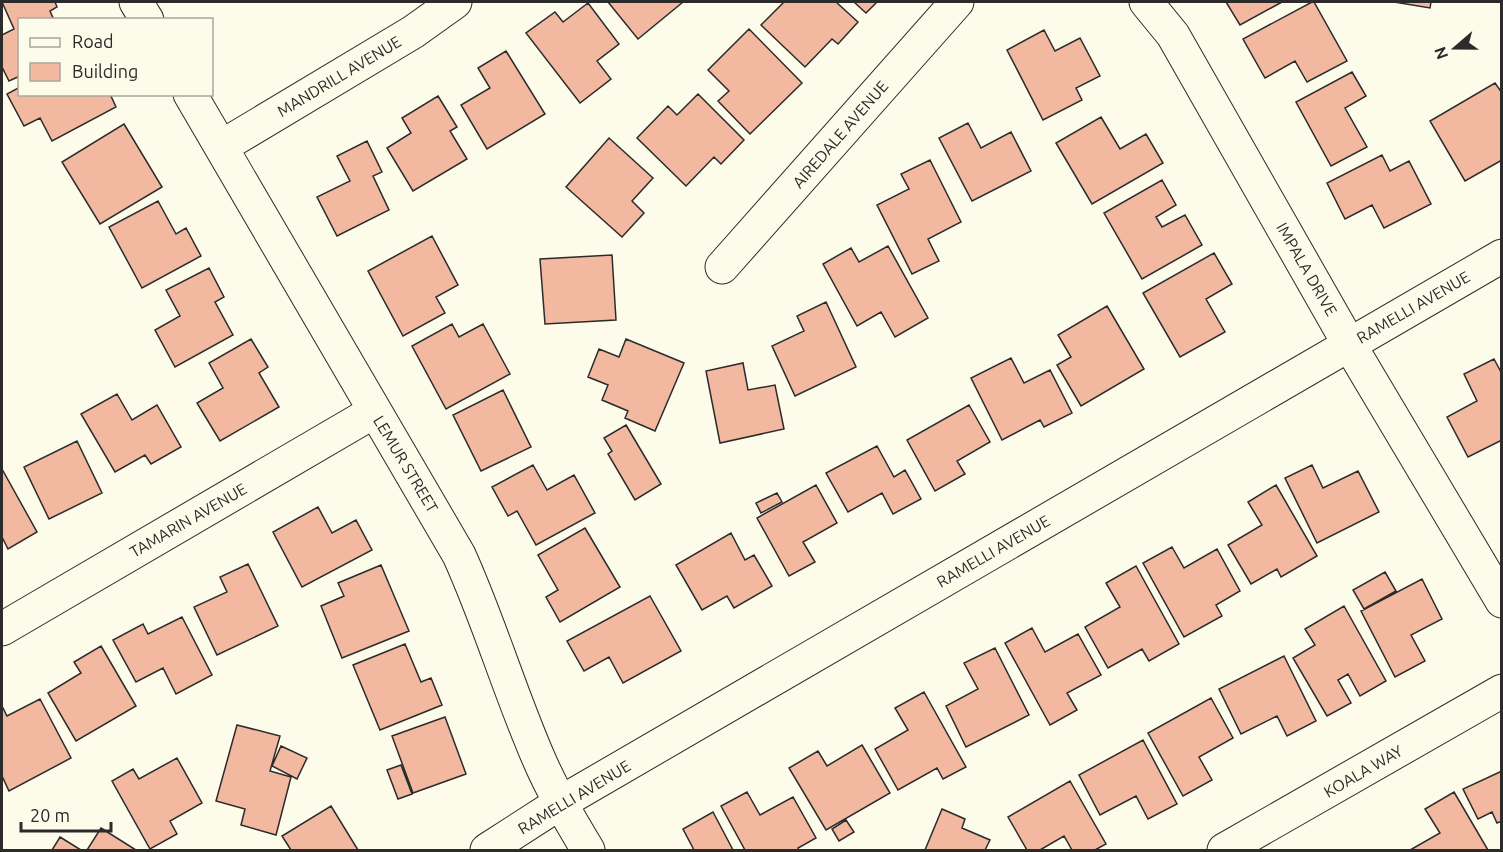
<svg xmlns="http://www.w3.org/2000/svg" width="1503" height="852" viewBox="0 0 1503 852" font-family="Ubuntu,sans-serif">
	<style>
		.building { fill: #f2b8a0; stroke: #2b2b2b; stroke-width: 1.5 }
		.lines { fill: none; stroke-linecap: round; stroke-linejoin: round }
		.minor-casing { stroke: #2b2b2b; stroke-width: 35 }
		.minor { stroke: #fdfbea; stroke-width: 33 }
		.labels { text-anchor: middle; stroke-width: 4.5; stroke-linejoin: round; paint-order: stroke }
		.street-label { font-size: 16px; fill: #2b2b2b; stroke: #fdfbea }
	</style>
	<rect width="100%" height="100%" fill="#fdfbea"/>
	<path class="building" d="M2,2h53l2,5 -7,4 4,9h-34v56l-11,5 -7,-14v-32l12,-6z
		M608,2h75l-45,37z
		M784,2h52l22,20 -20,22 -6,-5 -27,28 -44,-42z
		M854,2h23l-11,11z
		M1226,2h56l-42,23z
		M1312,2h2l33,59 -40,21 -12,-21 -30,17 -22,-39z
		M1394,2h37l-1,6z
		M588,3l31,41 -22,17 14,18 -31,24 -54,-70 29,-21 8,10z
		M749,29l53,54 -52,51 -32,-33 11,-10 -21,-21z
		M1044,30l11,21 25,-13 20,38 -24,12 6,12 -39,20 -36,-70z
		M506,51l39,63 -58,35 -26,-44 29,-17 -12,-20z
		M1352,72l14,24 -21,12 22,39 -36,19 -35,-64z
		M1495,83l7,10v67l-37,21 -35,-60z
		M20,87v7h90l6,13 -64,34 -12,-23 -16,8 -17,-32z
		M698,94l46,46 -23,24 -7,-7 -28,29 -49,-48 31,-32 9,9z
		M438,96l19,31 -7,4 17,28 -54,32 -26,-43 24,-15 -9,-15z
		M1101,117l19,32 26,-15 17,29 -71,41 -36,-61z
		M968,123l13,25 30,-16 20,39 -59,30 -33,-63z
		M124,124l38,63 -62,37 -38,-62z
		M609,138l44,40 -21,23 12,12 -22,24 -56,-50z
		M367,141l15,31 -9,4 16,34 -52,26 -20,-39 33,-16 -13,-25z
		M1382,155l8,16 19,-10 22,43 -47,24 -12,-23 -27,14 -18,-36z
		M930,160l31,62 -33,17 11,22 -27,13 -35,-69 32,-16 -8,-15z
		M1162,180l14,25 -20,12 6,10 23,-12 17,30 -60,34 -38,-66z
		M158,201l18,33 10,-6 15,28 -59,32 -33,-61z
		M432,236l26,49 -22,12 9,16 -42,23 -35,-65z
		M888,246l40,72 -33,19 -14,-25 -24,14 -34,-62 28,-16 8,14z
		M1214,253l18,31 -26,15 19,33 -45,25 -37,-64z
		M612,255l4,65 -71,4 -5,-65z
		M209,268l15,29 -9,5 18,33 -58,32 -20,-37 25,-14 -14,-26z
		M826,302l30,65 -61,29 -23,-50 32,-15 -7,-15z
		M1107,306l37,63 -63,37 -24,-41 14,-8 -13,-22z
		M452,324l7,13 24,-13 27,50 -64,35 -34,-63z
		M251,339l17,28 -9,6 20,34 -59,34 -23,-38 26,-15 -14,-25z
		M626,339l58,24 -29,68 -30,-13 3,-7 -26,-11 6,-15 -20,-8 11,-28 20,8z
		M1011,358l13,25 26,-13 22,43 -28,14 -4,-7 -38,20 -31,-62z
		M1494,359l8,15v66l-34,17 -21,-40 30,-16 -13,-27z
		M743,363l5,27 27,-5 9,44 -64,14 -14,-72z
		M503,390l28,57 -50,24 -28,-56z
		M117,394l15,26 25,-15 24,42 -30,17 -6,-9 -30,17 -34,-58z
		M969,405l21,37 -33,19 8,13 -30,17 -28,-51z
		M626,425l35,59 -26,16 -27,-46 4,-3 -8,-13z
		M77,441l25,52 -53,26 -25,-52z
		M877,446l17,31 11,-7 16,29 -28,15 -11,-21 -34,19 -22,-39z
		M533,465l14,25 27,-15 21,38 -59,32 -19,-34 -9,5 -16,-29z
		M1312,465l11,23 35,-17 21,41 -62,31 -32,-65z
		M2,469l35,63 -29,17 -6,-12z
		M816,485l21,38 -34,19 12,20 -26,14 -32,-58z
		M1276,485l41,71 -36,21 -4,-8 -26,15 -23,-39 34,-20 -14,-23z
		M777,493l5,9 -21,11 -5,-10z
		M318,507l14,26 24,-13 16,30 -70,37 -29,-55z
		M585,528l35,59 -60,35 -14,-25 12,-7 -20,-35z
		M731,533l14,27 9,-5 18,31 -38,22 -7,-12 -25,14 -26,-45z
		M1172,547l12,21 33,-19 23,42 -24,14 6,11 -38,21 -41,-74z
		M248,564l30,62 -61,29 -23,-48 33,-15 -7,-15z
		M381,565l28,66 -67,27 -21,-52 23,-10 -6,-13z
		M1136,566l43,78 -30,17 -7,-12 -34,19 -23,-41 35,-20 -14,-24z
		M1385,572l11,19 -32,18 -11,-19z
		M1422,579l20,40 -31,16 14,26 -30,16 -34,-66z
		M650,596l31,55 -58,32 -14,-26 -25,14 -17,-30z
		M1344,606l42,75 -26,15 -12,-22 -10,6 13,23 -24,13 -34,-58 22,-13 -10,-16z
		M182,617l30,58 -36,19 -13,-26 -27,14 -23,-42 30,-16 5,10z
		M1032,628l13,24 33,-18 23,41 -34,18 10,17 -27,15 -45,-82z
		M405,644l16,38 10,-4 11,27 -62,25 -27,-65z
		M101,646l35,60 -60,35 -28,-48 33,-20 -7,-11z
		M995,648l34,67 -63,32 -20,-41 32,-17 -14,-26z
		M1284,656l32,65 -29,15 -10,-20 -36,18 -22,-45z
		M924,692l42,75 -23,12 -6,-11 -39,22 -23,-41 33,-19 -13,-22z
		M1211,698l22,40 -34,19 13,23 -29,16 -35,-63z
		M40,699l31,59 -62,33 -7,-15v-70l5,10z
		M445,717l21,57 -53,19 -21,-57z
		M237,725l43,11 -10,35 21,6 -15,58 -35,-10 4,-16 -29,-8z
		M1143,740l34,64 -29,15 -12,-23 -36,19 -21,-40z
		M862,745l28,48 -64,37 -37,-62 29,-17 9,15z
		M281,746l26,12 -10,21 -25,-13z
		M177,758l25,45 -32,18 7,13 -27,15 -38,-68 21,-12 6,10z
		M401,765l11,29 -14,5 -11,-29z
		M1502,771v50l-5,2 -5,-11 -14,7 -15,-30z
		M1070,781l36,63 -11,6h-23l-8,-14 -24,14h-13l-19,-33z
		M747,792l13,23 33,-18 23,41 -18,10 1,2h-54l-24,-44z
		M1454,792l34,58h-78l30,-17 -15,-24z
		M331,806l27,44h-67l-9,-14z
		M942,809l23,10 -3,9 28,12 -5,10h-60z
		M713,812l20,38h-39l-11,-21z
		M846,820l8,12 -15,9 -7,-12z
		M101,828l35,22h-49z
		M60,837l21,13h-29z"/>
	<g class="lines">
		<defs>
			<path id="minor" d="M136,2l11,18
				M1146,2l27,33 176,309 153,257
				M190,94l269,461c30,66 50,135 79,202 14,33 32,63 50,93
				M221,147l192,-115 42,-30
				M722,267l235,-265
				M2,629l373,-218
				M487,850l73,-47 942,-547
				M1224,850l278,-159"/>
		</defs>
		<use href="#minor" class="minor-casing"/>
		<use href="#minor" class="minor"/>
	</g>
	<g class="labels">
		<g class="street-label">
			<text transform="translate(339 76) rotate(-31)" y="6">MANDRILL AVENUE</text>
			<text transform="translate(840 134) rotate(-49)" y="6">AIREDALE AVENUE</text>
			<text transform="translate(1307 269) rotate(60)" y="6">IMPALA DRIVE</text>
			<text transform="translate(1413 307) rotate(-30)" y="6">RAMELLI AVENUE</text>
			<text transform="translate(406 464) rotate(59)" y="6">LEMUR STREET</text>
			<text transform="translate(188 520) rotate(-30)" y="6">TAMARIN AVENUE</text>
			<text transform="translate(993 551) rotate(-30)" y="6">RAMELLI AVENUE</text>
			<text transform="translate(1363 771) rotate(-30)" y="6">KOALA WAY</text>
			<text transform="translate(574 797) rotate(-31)" y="6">RAMELLI AVENUE</text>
		</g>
	</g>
	<rect width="1503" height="852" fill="none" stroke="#2b2b2b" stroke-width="6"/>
	<rect x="18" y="18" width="195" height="78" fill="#fdfbea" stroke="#a9a89e" stroke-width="1.5"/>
	<rect x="30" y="38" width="30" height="9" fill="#fdfbea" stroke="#a9a89e" stroke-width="1.5"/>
	<text x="72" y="48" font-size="18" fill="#2b2b2b">Road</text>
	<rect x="30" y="63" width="30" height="18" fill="#f2b8a0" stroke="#a9a89e" stroke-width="1.5"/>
	<text x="72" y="78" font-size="18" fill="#2b2b2b">Building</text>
	<g transform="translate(1455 48) rotate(250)" stroke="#fdfbea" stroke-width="4.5" paint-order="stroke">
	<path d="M0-4.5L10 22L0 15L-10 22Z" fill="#2b2b2b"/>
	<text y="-9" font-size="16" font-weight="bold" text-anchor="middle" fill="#2b2b2b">N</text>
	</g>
	<path d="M21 822v9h90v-9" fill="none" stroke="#2b2b2b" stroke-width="3"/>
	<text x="30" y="822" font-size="18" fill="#2b2b2b" stroke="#fdfbea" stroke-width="4.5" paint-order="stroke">20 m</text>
</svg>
